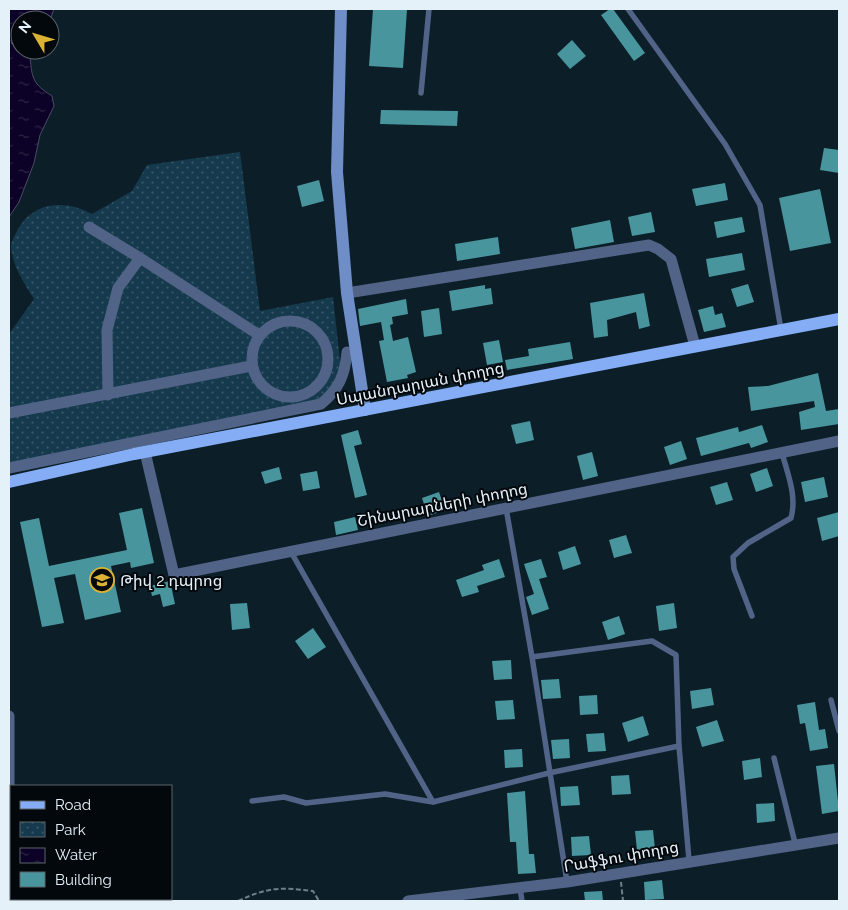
<svg xmlns="http://www.w3.org/2000/svg" width="848" height="910" viewBox="0 0 848 910" font-family="Raleway,'Noto Sans Armenian',sans-serif">
	<style>
		.park { fill: url(#park-dots) }
		.water { fill: url(#water-ripples); stroke: #4d4965 }
		.building { fill: #49959d }
		.lines { fill: none; stroke-linecap: round; stroke-linejoin: round }
		.path { stroke: #708088; stroke-width: 2; stroke-dasharray: 5 2.5; stroke-linecap: butt }
		.lane { stroke: #516487; stroke-width: 5.5 }
		.street { stroke: #516487; stroke-width: 11 }
		.secondary { stroke: #6f8dc6; stroke-width: 12 }
		.primary { stroke: #85adf6; stroke-width: 12 }
		.labels { text-anchor: middle; stroke-width: 4; stroke-linejoin: round; paint-order: stroke }
		.street-label { font-size: 16px; fill: #e5f1f8; stroke: #03080c }
		.poi-label { font-size: 16px; fill: #e5f1f8; stroke: #03080c; text-anchor: start }
	</style>
	<defs>
		<pattern id="park-dots" width="8" height="8" patternUnits="userSpaceOnUse" patternTransform="scale(1.25)"><rect width="8" height="8" fill="#163a4d"/><path d="M2 2h.1M6 6h.1" fill="none" stroke="#385767" stroke-width="1.8" stroke-linecap="round"/></pattern>
		<pattern id="water-ripples" width="26" height="14" patternUnits="userSpaceOnUse" patternTransform="scale(1.25)"><rect width="26" height="14" fill="#0c0126"/><path d="M2 4q2-2 4 0t4 0M15 11q2-2 4 0t4 0" fill="none" stroke="#2f2646"/></pattern>
	</defs>
	<rect width="100%" height="100%" fill="#0c1f29"/>
	<path class="park" d="M240,152l20,159 73,-14 8,73 -19,33 -313,61v-130l25,-35c-10,-16 -21,-32 -23,-52 0,-5 3,-10 5,-14 15,-32 49,-34 76,-19l40,-23 15,-26z"/>
	<path class="water" d="M9,9h45l-4,11h-30v18l-9,5 19,14c2,22 3,27 22,39l2,10 -14,29 -6,28 -15,39 -10,15z"/>
	<path class="building" d="M373,9h34l-4,59 -34,-2z
		M610,9h3l32,44 -11,8 -33,-46z
		M572,40l14,16 -16,13 -13,-15z
		M381,110l77,1 -1,15 -77,-2z
		M824,148l15,2v23l-19,-3z
		M319,180l5,21 -22,6 -5,-21z
		M725,183l3,17 -32,6 -4,-17z
		M820,189l11,54 -41,8 -11,-53z
		M651,212l4,20 -23,4 -4,-19z
		M742,217l3,15 -28,6 -3,-16z
		M610,220l4,22 -39,7 -4,-21z
		M498,237l2,17 -43,7 -2,-17z
		M742,253l3,17 -36,7 -3,-18z
		M748,284l6,18 -17,5 -6,-18z
		M485,285v4l6,-1 2,16 -41,7 -3,-20z
		M644,293l6,33 -11,3 -3,-17 -29,8 1,16 -14,2 -4,-35z
		M406,299l2,15 -16,3 1,7 -3,1 3,16 15,-4 8,35 -9,3 1,3 -21,4 -8,-41 5,-1 -3,-18 -21,4 -2,-17z
		M713,306l2,9 7,-2 4,14 -22,5 -6,-22z
		M439,308l3,26 -18,3 -3,-26z
		M499,340l4,22 -16,3 -4,-22z
		M570,342l3,17 -66,11 -2,-10 24,-4 -1,-7z
		M818,373l8,38 13,-2v15l-38,6 -2,-18 16,-5 -1,-6 -63,10 -3,-24 20,-1z
		M530,421l4,19 -18,4 -5,-19z
		M762,425l6,17 -17,6 -2,-5 -48,13 -5,-18 42,-11 1,5z
		M358,430l4,14 -8,2 13,49 -12,3 -14,-63z
		M681,441l6,18 -17,6 -6,-18z
		M592,452l6,24 -15,4 -6,-24z
		M279,467l3,12 -17,5 -4,-12z
		M767,468l6,18 -17,6 -6,-18z
		M317,471l3,17 -17,3 -3,-17z
		M824,477l4,20 -23,5 -4,-20z
		M727,482l6,18 -17,5 -6,-18z
		M439,492l6,18 -17,6 -6,-18z
		M142,508l12,55 -23,5 -1,-6 -19,4 10,46 -36,8 -10,-46 -21,4 10,45 -22,4 -22,-105 19,-4 10,48 78,-16 -8,-37z
		M839,512v24l-17,5 -5,-23z
		M355,517l3,13 -22,5 -2,-13z
		M626,535l6,18 -18,5 -5,-18z
		M575,546l6,18 -18,6 -5,-18z
		M499,559l6,18 -28,9 2,6 -17,5 -6,-17 28,-10 -2,-5z
		M541,559l6,18 -8,2 10,30 -17,6 -6,-18 8,-3 -10,-30z
		M170,581l5,23 -12,3 -3,-13 -8,2 -2,-10z
		M247,603l3,25 -18,2 -2,-26z
		M674,603l3,25 -18,3 -3,-25z
		M619,616l6,18 -17,6 -6,-18z
		M313,628l13,19 -18,12 -13,-18z
		M511,660l1,19 -18,1 -2,-19z
		M559,679l2,19 -18,1 -2,-19z
		M711,688l3,17 -22,4 -2,-18z
		M597,695l1,19 -18,1 -1,-19z
		M513,700l2,19 -18,1 -2,-19z
		M815,702l4,28 6,-1 3,19 -18,3 -5,-28 -5,1 -3,-19z
		M643,716l6,19 -21,7 -6,-19z
		M717,720l7,21 -22,6 -6,-20z
		M604,733l2,18 -18,1 -2,-18z
		M569,739l1,19 -17,1 -2,-19z
		M522,749l1,18 -18,1 -1,-18z
		M760,758l2,19 -18,3 -2,-19z
		M834,764l5,47 -17,3 -6,-48z
		M629,775l2,19 -19,1 -1,-19z
		M578,786l2,19 -19,1 -1,-19z
		M525,791l4,63h5l2,19 -18,1 -2,-32h-6l-3,-49z
		M774,803l1,18 -18,2 -1,-19z
		M653,830l2,19 -18,1 -2,-19z
		M589,836l2,19 -19,1 -1,-19z
		M662,880l2,19 -19,1 -1,-18z
		M602,891l1,10h-18l-1,-9z"/>
	<g class="lines">
		<path class="path" d="M621,882l2,19
			M238,901c30,-14 42,-14 75,-10l6,10"/>
		<path class="lane" d="M628,9l97,135 35,61 21,125
			M421,93l8,-84
			M506,508l26,149 120,-16 24,14 3,91 10,114
			M291,552l142,250
			M752,616l-18,-47 -1,-12 15,-14 43,-25c6,-22 -3,-43 -9,-65
			M532,657l35,225
			M831,700l8,31
			M774,758l21,85
			M252,801l32,-4 22,6 79,-9 48,8 116,-29 130,-27
			M520,888l2,13"/>
		<path class="street" d="M89,227l51,31
			M347,293l302,-48 9,4 13,10 24,87
			M252 359a38 38 0 1 1 76 0a38 38 0 1 1-76 0Z
			M108,395l-1,-65 11,-42 22,-30 119,77
			M9,413l242,-47
			M145,452l29,123 665,-134
			M9,468l312,-64c18,-15 24,-29 26,-52
			M9,716v95
			M408,901l159,-19 272,-44"/>
		<path class="secondary" d="M341,9l-4,163 10,121 18,117"/>
		<path class="primary" d="M9,482l125,-28 705,-135"/>
	</g>
	<defs>
		<symbol id="school-ring" viewBox="-11 -11 22 22"><circle r="9.5" fill="#03080c" stroke="#dbb233" stroke-width="1.5"/><path d="M0-5L7-2L0 1L-7-2ZM-4 1L0 2.5L4 1V4Q0 6-4 4Z" fill="#dbb233"/></symbol>
	</defs>
	<g fill-rule="evenodd">
		<use href="#school-ring" x="88" y="566" width="28" height="28"/>
	</g>
	<g class="labels">
		<g class="street-label">
			<text transform="translate(420 383) rotate(-11)" y="6">Սպանդարյան փողոց</text>
			<text transform="translate(442 504) rotate(-11)" y="6">Շինարարների փողոց</text>
			<text transform="translate(621 856) rotate(-10)" y="6">Րաֆֆու փողոց</text>
		</g>
		<g class="poi-label">
			<text x="120" y="586">Թիվ 2 դպրոց</text>
		</g>
	</g>
	<rect width="848" height="910" fill="none" stroke="#e5f1f8" stroke-width="20"/>
	<rect x="10" y="785" width="162" height="115" fill="#03080c" stroke="#5d656a"/>
	<rect x="20" y="801" width="25" height="8" fill="#85adf6" stroke="#5d656a"/>
	<text x="55" y="810" font-size="15" fill="#e5f1f8">Road</text>
	<rect x="20" y="822" width="25" height="15" fill="url(#park-dots)" stroke="#5d656a"/>
	<text x="55" y="835" font-size="15" fill="#e5f1f8">Park</text>
	<rect x="20" y="848" width="25" height="15" fill="url(#water-ripples)" stroke="#5d656a"/>
	<text x="55" y="860" font-size="15" fill="#e5f1f8">Water</text>
	<rect x="20" y="872" width="25" height="15" fill="#49959d" stroke="#5d656a"/>
	<text x="55" y="885" font-size="15" fill="#e5f1f8">Building</text>
	<g transform="translate(35 35) rotate(308)"><circle r="24" fill="#03080c" stroke="#5d656a"/>
	<path d="M0-4L9 19L0 12L-9 19Z" fill="#dbb233"/>
	<text y="-8" font-size="14" font-weight="bold" text-anchor="middle" fill="#e5f1f8">N</text>
	</g>
</svg>
